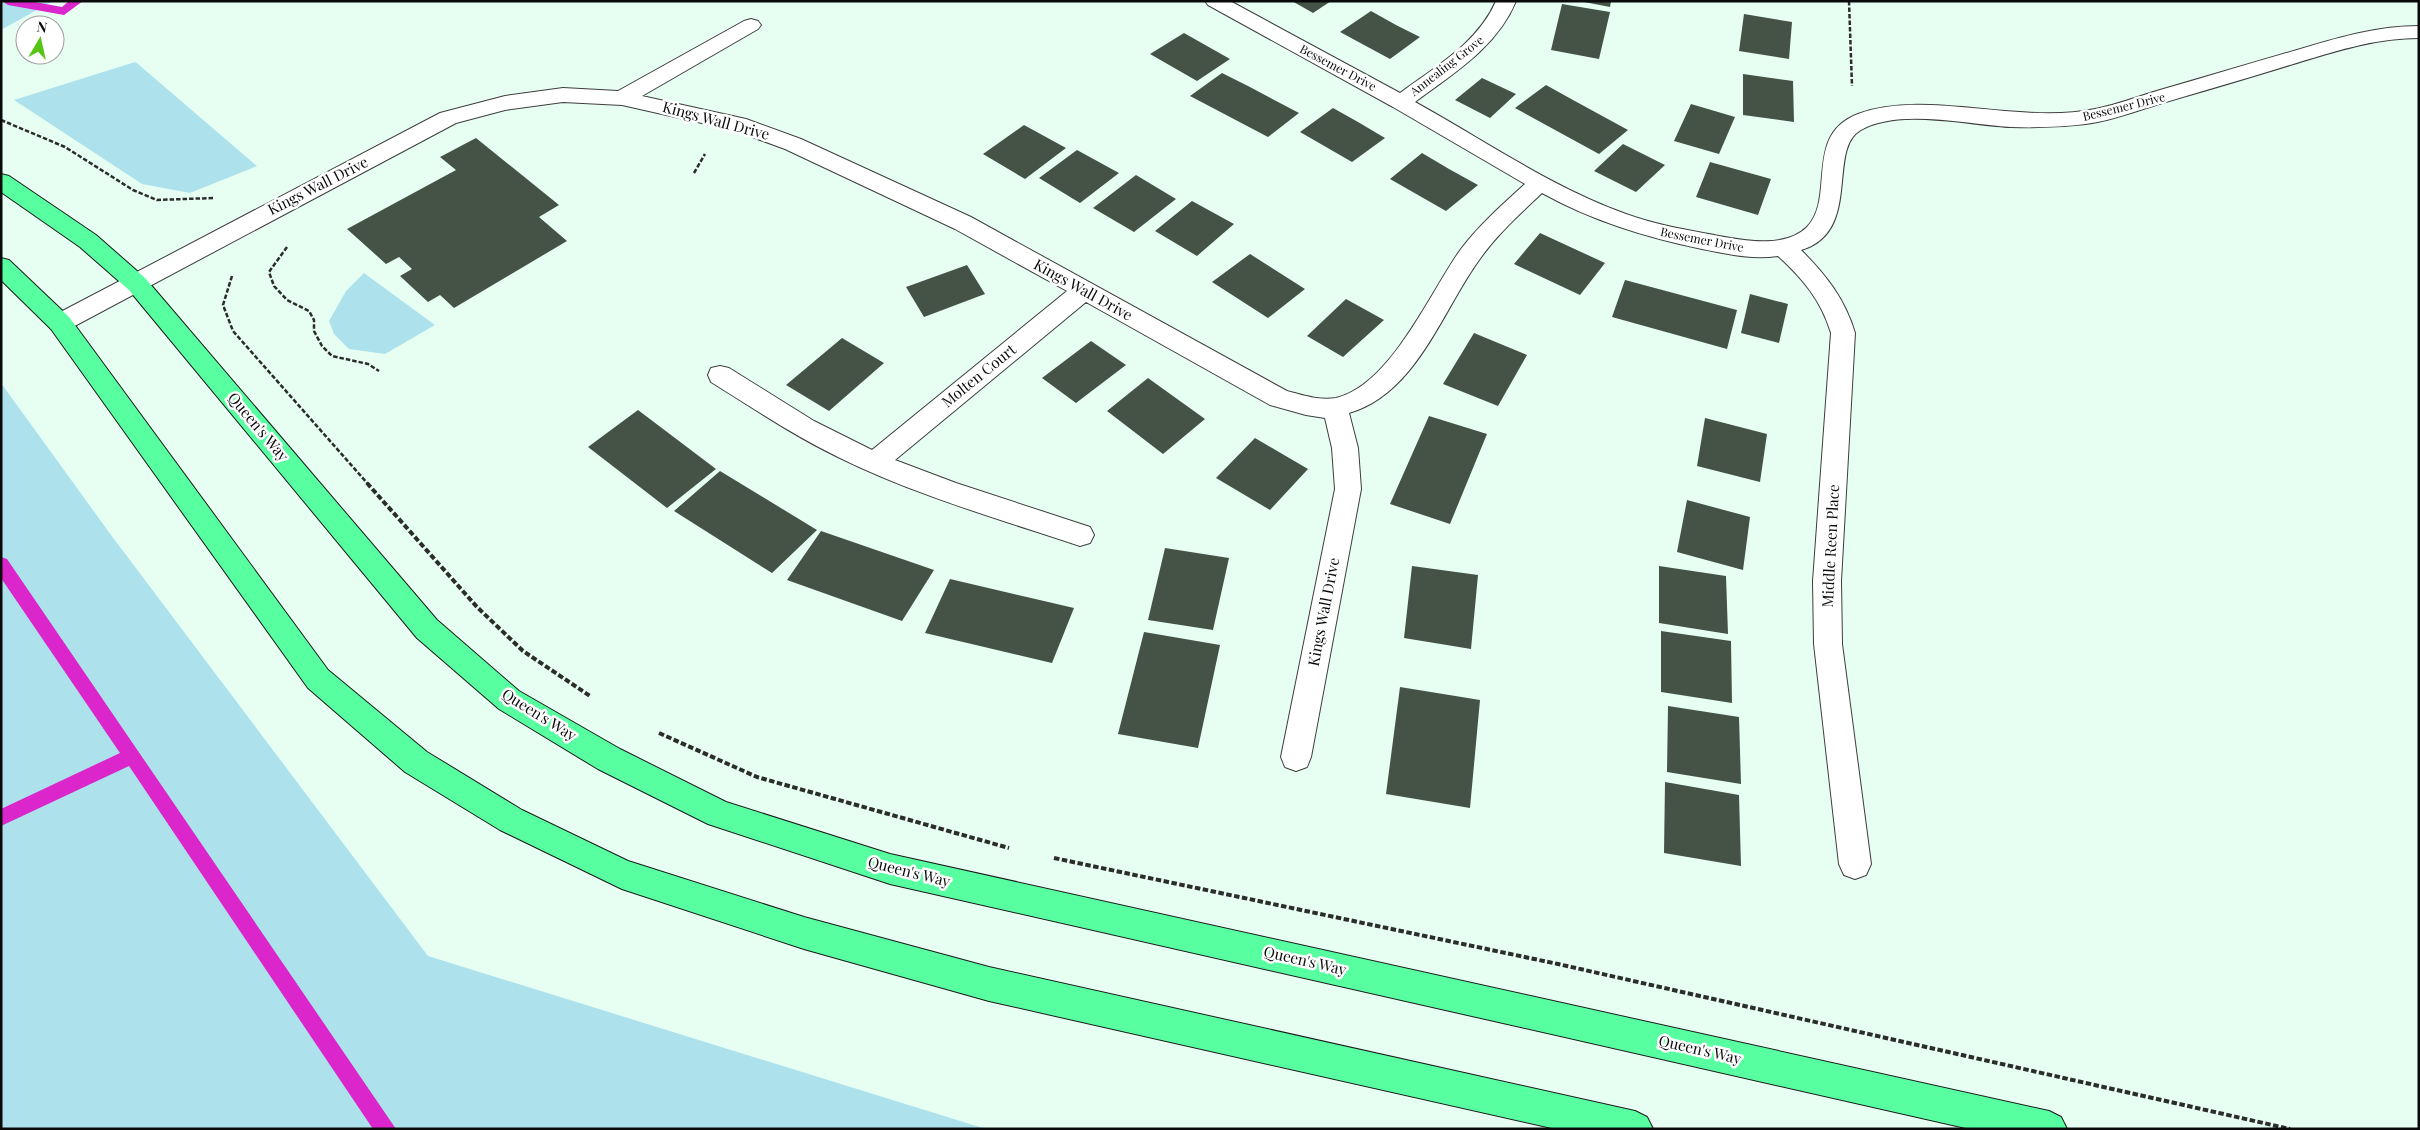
<svg xmlns="http://www.w3.org/2000/svg" width="2420" height="1130" viewBox="0 0 2420 1130" font-family="'Playfair Display',serif">
	<style>
		.green { fill: #ade2ed }
		.lines { fill: none; stroke-linecap: round; stroke-linejoin: round }
		.stream { fill: #da26ca; fill-rule: evenodd }
		.building { fill: #455346 }
		.minor-casing { stroke: #3d3d3d; stroke-width: 2 }
		.primary-casing { stroke: #1b1b1b; stroke-width: 2 }
		.path-far1 { stroke: #2c2c2c; stroke-width: 2.5; stroke-dasharray: 4.5 2; stroke-linecap: butt }
		.path { stroke: #2c2c2c; stroke-width: 4; stroke-dasharray: 5.5 2.5; stroke-linecap: butt }
		.minor { fill: #fff; fill-rule: evenodd }
		.primary { fill: #57ffa1; fill-rule: evenodd }
		.labels { text-anchor: middle; stroke-width: 5; stroke-linejoin: round; paint-order: stroke }
		.far-street-label { font-size: 12px; fill: #0a0a0a; stroke: #fff }
		.street-label { font-size: 15px; fill: #0a0a0a; stroke: #fff }
	</style>
	<rect width="100%" height="100%" fill="#e7fff3"/>
	<path class="green" d="M1,1h52l-52,29z
		M135,62l3,2 119,102 -67,27 -48,-9 -128,-84z
		M364,273l71,52 -50,29 -36,-5 -15,-15 -5,-13 17,-30z
		M1,383l110,152 317,421 558,173h-985z"/>
	<g class="lines">
		<path class="stream" d="M2,1h27l33,6 7,-6h14l-19,14 -56,-10z
			M1,557l6,2 389,570h-23l-244,-363 -128,60v-17l119,-56 -119,-175z"/>
	</g>
	<path class="building" d="M1292,1h39l-18,12z
		M1579,1h32l-1,6z
		M1562,4l48,8 -11,47 -48,-9z
		M1371,11l25,14 24,12 -30,22 -50,-27z
		M1744,14l48,8 -3,37 -50,-8z
		M1184,33l46,26 -33,22 -47,-27z
		M1222,73l26,13 51,27 -31,24 -78,-41z
		M1743,74l50,7 1,41 -51,-7z
		M1482,78l34,16 -26,24 -35,-18z
		M1546,85l27,15 55,30 -29,24 -84,-46z
		M1691,104l44,13 -16,37 -45,-13z
		M1333,108l25,14 27,16 -33,24 -52,-30z
		M1024,125l42,23 -41,31 -42,-25z
		M476,138l83,67 -20,12 28,24 -113,67 -14,-13 -12,7 -28,-26 12,-7 -13,-12 -13,7 -39,-35 109,-59 -16,-13z
		M1623,144l42,21 -29,27 -42,-21z
		M1077,150l42,23 -39,30 -41,-25z
		M1422,153l27,16 29,16 -32,26 -56,-32z
		M1710,162l61,17 -13,36 -62,-18z
		M1136,175l40,24 -42,33 -41,-24z
		M1192,201l42,23 -37,32 -42,-25z
		M1540,233l65,30 -25,32 -66,-31z
		M1250,254l55,35 -37,29 -56,-36z
		M967,265l18,29 -61,23 -18,-30z
		M1625,280l112,30 -10,39 -115,-32z
		M1750,294l38,10 -9,39 -38,-10z
		M1346,299l38,21 -41,37 -36,-21z
		M1474,333l53,22 -29,51 -55,-22z
		M842,338l42,25 -55,48 -43,-26z
		M1091,341l35,24 -50,38 -34,-25z
		M1148,378l57,41 -42,35 -56,-43z
		M638,410l78,59 -49,39 -79,-61z
		M1429,416l58,18 -37,90 -60,-20z
		M1705,418l62,16 -7,48 -63,-16z
		M1255,438l53,31 -38,41 -54,-32z
		M720,471l97,59 -45,43 -98,-62z
		M1687,500l63,17 -7,53 -66,-18z
		M821,531l113,39 -32,51 -115,-41z
		M1165,548l64,10 -16,72 -65,-10z
		M1412,566l66,9 -7,74 -67,-11z
		M1659,566l67,10 2,58 -69,-11z
		M950,579l124,29 -22,55 -127,-30z
		M1661,631l70,10 1,62 -71,-11z
		M1144,632l76,13 -22,103 -80,-14z
		M1400,687l80,13 -10,108 -84,-14z
		M1668,706l71,11 2,67 -74,-12z
		M1665,782l74,13 2,71 -77,-13z"/>
	<g class="lines">
		<defs>
			<path id="minor" d="M1205,1h25l170,92c35,-26 78,-50 96,-92h20c-19,46 -62,72 -101,101 69,38 136,85 211,112 30,11 62,16 93,22 27,5 67,12 88,-9 29,-30 -4,-92 51,-113 67,-25 162,11 237,-5 22,-4 44,-13 65,-19 46,-13 91,-27 137,-40 40,-12 79,-24 122,-24v12c-45,0 -86,14 -129,27 -45,14 -90,27 -134,40 -23,7 -46,16 -70,19 -25,3 -50,4 -75,3 -44,-2 -111,-19 -150,3 -35,19 2,102 -60,120 25,25 44,49 54,83l-14,248 1,63 29,220 -5,11 -11,4 -11,-4 -5,-11 -25,-220 -1,-63 18,-248c-10,-33 -28,-54 -53,-77 -26,4 -51,-2 -76,-7 -57,-12 -109,-28 -160,-56 -23,22 -47,43 -65,70 -36,51 -62,131 -128,150l9,35 3,41 -50,268 -4,10 -11,4 -11,-4 -4,-10 54,-268 -3,-41 -7,-30 -19,-3 -36,-10 -184,-103 -191,158 61,23 134,44 4,8 -4,8 -10,3c-81,-27 -165,-51 -242,-89 -44,-21 -85,-49 -127,-75l-3,-7 3,-7 9,-2 9,2 85,53 58,29 195,-159 -112,-62 -170,-80 -52,-19 -111,-25 -59,-3 -58,8 -49,13 -387,206 -9,3 -9,-3 -3,-6 3,-6 389,-204 65,-17 58,-8 55,3 126,-70 7,-2 7,2 3,4 -3,4 -116,67 104,23 55,20 170,78 316,174c15,4 33,10 49,7 55,-13 94,-106 125,-149 18,-24 42,-45 64,-65l-132,-77 -185,-102z"/>
			<path id="primary" d="M1,174l8,2 87,59 49,43 292,342 82,71 101,58 106,53 164,52 1159,257 12,6 6,12h-97l-1080,-245 -182,-60 -110,-55 -99,-60 -82,-71 -288,-348 -49,-43 -79,-55z
				M1,258l8,2 60,57 259,353 99,82 95,58 106,51 176,56 185,50 646,144 12,6 6,12h-97l-567,-128 -185,-52 -182,-60 -122,-59 -95,-58 -97,-84 -257,-359 -50,-49z"/>
		</defs>
		<use href="#minor" class="minor-casing"/>
		<use href="#primary" class="primary-casing"/>
		<path class="path-far1" d="M1849,1l3,85
			M1,120l64,27 68,43 24,10 56,-2
			M694,173l11,-19
			M287,247l-18,25 5,14 13,14 22,11 5,9v11l8,15 10,10 36,8 11,7
			M232,276l-9,29 10,26 135,153"/>
		<path class="path" d="M367,483l110,124 46,44 67,45
			M659,733l98,44 252,71
			M1054,858l504,106 732,165"/>
		<use href="#minor" class="minor"/>
		<use href="#primary" class="primary"/>
	</g>
	<g class="labels">
		<g class="far-street-label">
			<text transform="translate(1447 66) rotate(-38)" y="4">Annealing Grove</text>
			<text transform="translate(1338 68) rotate(28)" y="4">Bessemer Drive</text>
			<text transform="translate(2124 107) rotate(-14)" y="4">Bessemer Drive</text>
			<text transform="translate(1702 240) rotate(11)" y="4">Bessemer Drive</text>
		</g>
		<g class="street-label">
			<text transform="translate(716 121) rotate(15)" y="5">Kings Wall Drive</text>
			<text transform="translate(318 186) rotate(-27)" y="5">Kings Wall Drive</text>
			<text transform="translate(1083 290) rotate(29)" y="5">Kings Wall Drive</text>
			<text transform="translate(979 376) rotate(-39)" y="5">Molten Court</text>
			<text transform="translate(258 427) rotate(50)" y="5">Queen's Way</text>
			<text transform="translate(1831 546) rotate(-87)" y="5">Middle Reen Place</text>
			<text transform="translate(1324 612) rotate(-79)" y="5">Kings Wall Drive</text>
			<text transform="translate(539 715) rotate(32)" y="5">Queen's Way</text>
			<text transform="translate(909 872) rotate(14)" y="5">Queen's Way</text>
			<text transform="translate(1305 961) rotate(13)" y="5">Queen's Way</text>
			<text transform="translate(1700 1050) rotate(13)" y="5">Queen's Way</text>
		</g>
	</g>
	<rect width="2420" height="1130" fill="none" stroke="#0a0a0a" stroke-width="5"/>
	<g transform="translate(40 40) rotate(9)"><circle r="24" fill="#ffffff" stroke="#9d9d9d"/>
	<path d="M0-4L9 19L0 12L-9 19Z" fill="#56c516"/>
	<text y="-8" font-size="14" font-weight="bold" text-anchor="middle" fill="#0a0a0a">N</text>
	</g>
</svg>
